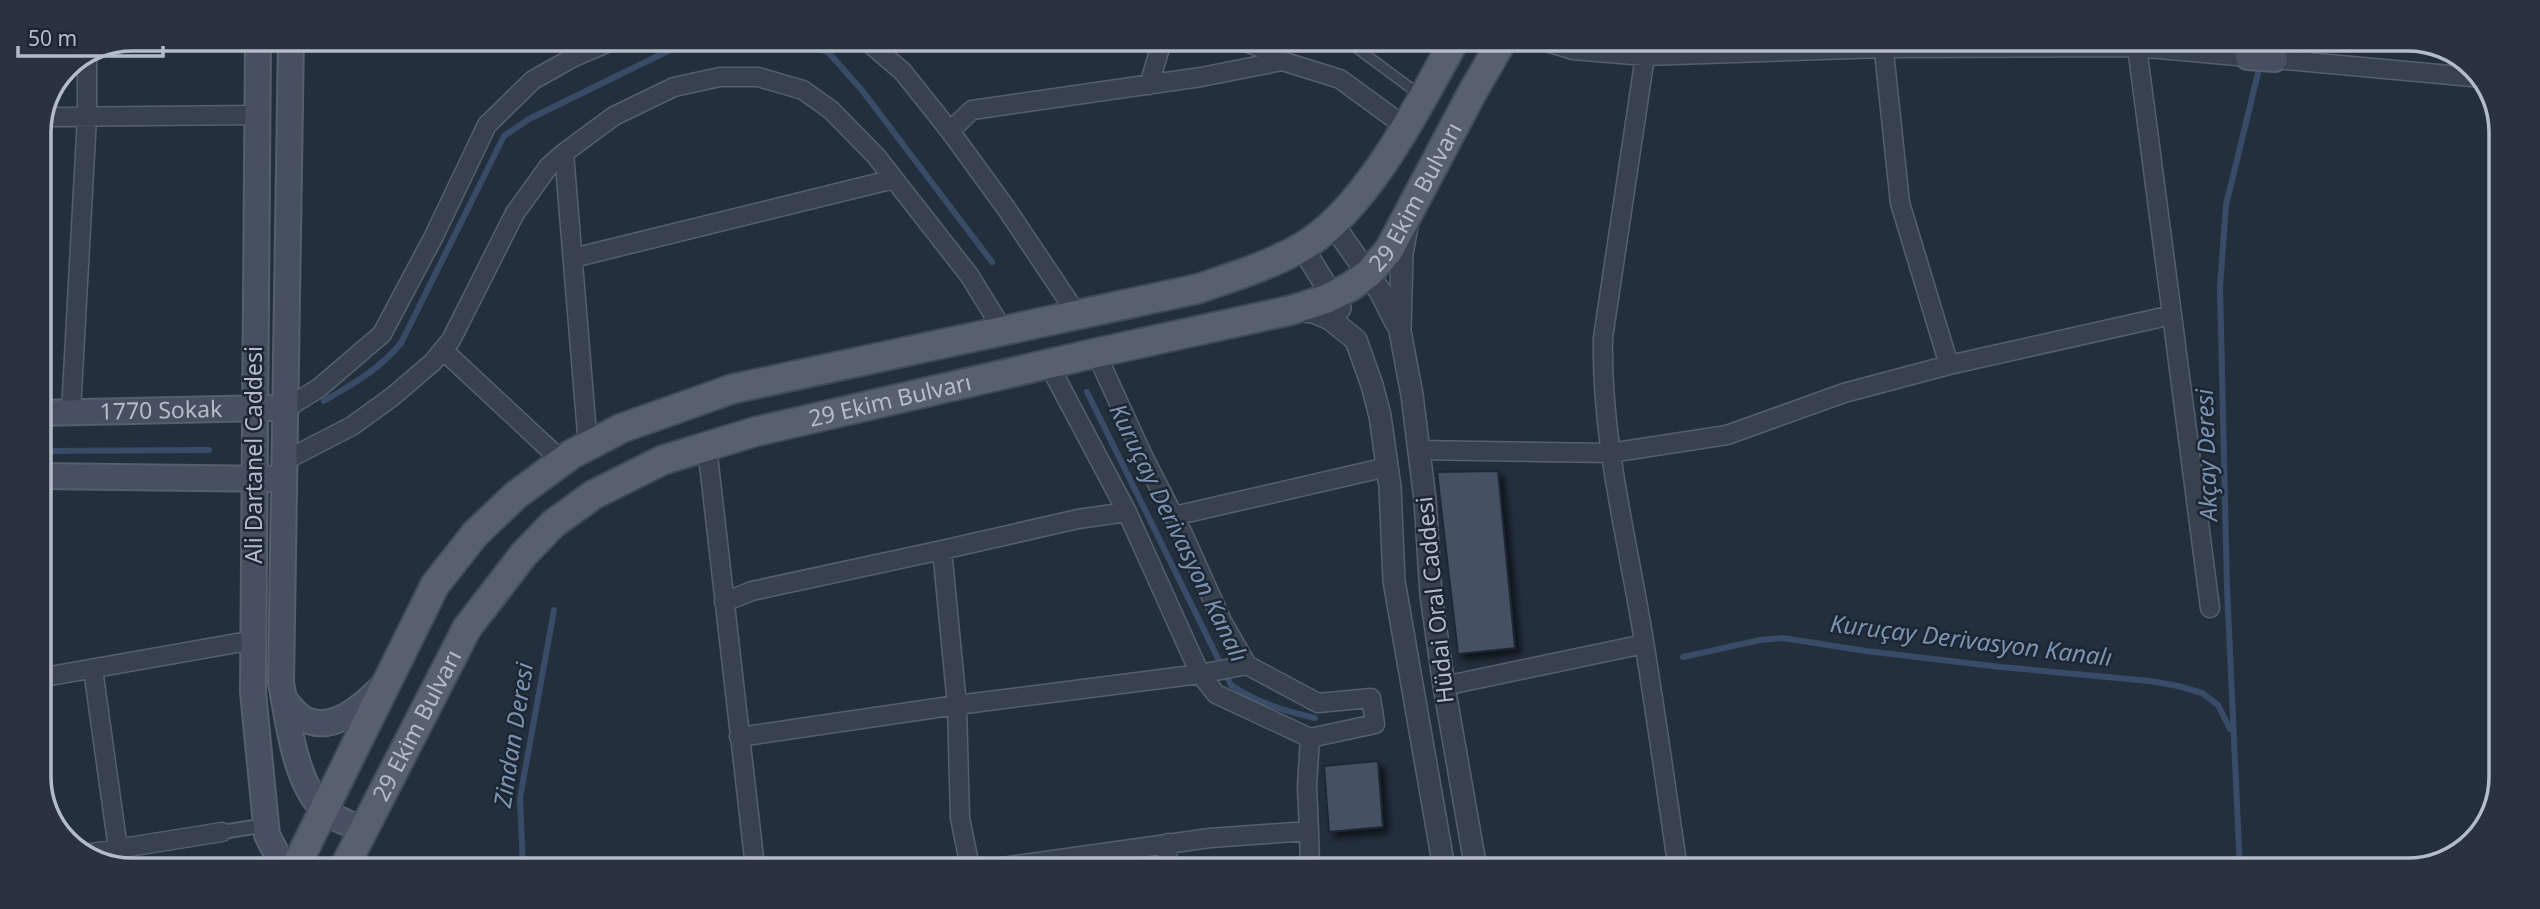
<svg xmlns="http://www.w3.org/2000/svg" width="2540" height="909" viewBox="0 0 2540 909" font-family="'Noto Sans',sans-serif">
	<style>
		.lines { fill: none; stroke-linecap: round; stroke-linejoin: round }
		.stream { stroke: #394c67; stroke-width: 6 }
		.building { fill: #455162; stroke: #1f2835; stroke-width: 2; filter: url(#shadow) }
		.service-casing { stroke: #565f6c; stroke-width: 12 }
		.pedestrian-casing { stroke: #565f6c; stroke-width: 16 }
		.minor-casing { stroke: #565f6c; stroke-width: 21 }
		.tertiary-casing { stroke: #565f6c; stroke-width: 24 }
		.secondary-casing { stroke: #565f6c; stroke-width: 28 }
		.primary-casing { stroke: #414a57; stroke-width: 32 }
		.service { stroke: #38414e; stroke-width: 9 }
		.pedestrian { stroke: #38414e; stroke-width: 12 }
		.minor { stroke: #38414e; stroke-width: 18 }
		.tertiary { stroke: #38414e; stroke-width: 21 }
		.secondary { stroke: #465061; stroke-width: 24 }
		.primary { stroke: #56606e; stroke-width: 28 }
		.labels { text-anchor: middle; stroke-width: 5; stroke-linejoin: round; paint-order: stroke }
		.street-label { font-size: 23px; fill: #b4bcc9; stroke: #1d2633 }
		.water-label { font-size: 24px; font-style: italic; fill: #7c92b1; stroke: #1d2633 }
		.rim { fill: none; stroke: #b4bcc9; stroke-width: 3.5 }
	</style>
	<defs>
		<filter id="shadow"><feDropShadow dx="5.5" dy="5.5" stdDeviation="3.5" flood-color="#0009"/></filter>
	</defs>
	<rect width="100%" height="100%" fill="#242f3e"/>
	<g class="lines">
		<path class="stream" d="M785,40l43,12 33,37 131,173
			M1087,392l144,293c27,18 53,26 84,33
			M324,401c29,-17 56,-32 77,-58l103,-207 25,-17 141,-69 50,-10
			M39,451l170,-1
			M1683,657l77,-17 23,-2 83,13 135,16 149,14 28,5 24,7 16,12 12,24
			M523,867l-3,-69 34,-188
			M2240,870l-13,-283 -7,-300 6,-82 34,-140"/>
	</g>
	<path class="building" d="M1498,471l17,177 -57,6 -21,-182z
		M1378,761l5,66 -54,5 -5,-66z"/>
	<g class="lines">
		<defs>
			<path id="service" d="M1351,41l-1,2 70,52
				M2305,62l5,-19"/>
			<path id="pedestrian" d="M222,832l44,-7"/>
			<path id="minor" d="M866,40l37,32 47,59 56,77 71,106
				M1242,41l15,5 25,15
				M1543,41l30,9 72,6 237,-8 255,-1 111,10
				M1883,42l17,161 49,162
				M1645,56l-42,282c-2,93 20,183 36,274 15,85 26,171 39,257
				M2275,59l208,19
				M1149,85l13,-44
				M43,117l214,-2
				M950,131l22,-21 229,-33 81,-16 58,18 67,49
				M564,153l24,293
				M573,258l321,-79
				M2172,315l38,293
				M443,350l119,111
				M1096,353l48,105 39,76 40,89 24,42 71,38 53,-5 4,26 -65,14
				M1049,365l78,147 73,162 16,20 94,44 -3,48 2,45
				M285,409l34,-21 63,-54 52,-98 53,-111 46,-45 41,-23 40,-17
				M71,412l16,-295v-60
				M707,447l48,420
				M1418,450l192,3 117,-18 117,-42 105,-28 223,-50 -35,-268
				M286,460l66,-34 40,-29 41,-35 18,-22 64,-127 34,-47 15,-13 50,-37 60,-29 46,-10h38l45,13 28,20 45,46 93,119 34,55
				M1174,516l213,-49
				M724,602l28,-11 190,-41
				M93,669l25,180
				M39,678l215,-38
				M1444,686l200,-42
				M739,737l218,-32 243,-31 47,-9
				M85,854l137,-22
				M970,867l-10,-49 -3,-113 -15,-155 136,-31 49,-7
				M996,868l214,-30 99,-7 1,37
				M1167,868l1,-25"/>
			<path id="tertiary" d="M1332,223l48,68 16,32
				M1407,226l-5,28 -2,77 12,64 13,105 6,95 13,91 32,183
				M1302,247l38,61
				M1296,310l17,2 17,7 26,21 16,45 8,31 10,71 4,94 50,287"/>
			<g id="secondary">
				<path d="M258,39l-5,653 14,143 16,31"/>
				<path d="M291,39l-10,644c7,37 14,101 43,127 10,9 27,14 39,20"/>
				<path d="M2248,57l27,2"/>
				<path id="s1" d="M39,413l231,-5"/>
				<path d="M39,476l230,3"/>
				<path d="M284,699c7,8 14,19 25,22 27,10 56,-17 73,-34"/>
			</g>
			<g id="primary">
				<path d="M296,866l139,-281 40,-51 41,-39 56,-41 50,-26 110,-39 465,-100c35,-12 72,-23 105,-42 64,-37 117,-142 152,-206"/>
				<path id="s2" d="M345,866l122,-238 57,-74 29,-30 40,-29 70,-35 91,-28 342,-79 196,-43 34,-11 24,-12 19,-14 20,-23 83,-157 30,-52"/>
			</g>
		</defs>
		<use href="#service" class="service-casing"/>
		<use href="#pedestrian" class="pedestrian-casing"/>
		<use href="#minor" class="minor-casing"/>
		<use href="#tertiary" class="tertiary-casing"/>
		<use href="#secondary" class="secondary-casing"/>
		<use href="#primary" class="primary-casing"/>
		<use href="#service" class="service"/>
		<use href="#pedestrian" class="pedestrian"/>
		<use href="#minor" class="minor"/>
		<use href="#tertiary" class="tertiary"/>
		<use href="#secondary" class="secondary"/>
		<use href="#primary" class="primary"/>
	</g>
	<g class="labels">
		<g class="street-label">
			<text dy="8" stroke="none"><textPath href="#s2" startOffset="1353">29 Ekim Bulvarı</textPath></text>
			<text dy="8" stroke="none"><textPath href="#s2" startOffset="765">29 Ekim Bulvarı</textPath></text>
			<text dy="8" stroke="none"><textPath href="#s1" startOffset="122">1770 Sokak</textPath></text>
			<text transform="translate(254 455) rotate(-90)" y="8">Ali Dartanel Caddesi</text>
			<text transform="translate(1435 600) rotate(-96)" y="8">Hüdai Oral Caddesi</text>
			<text dy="8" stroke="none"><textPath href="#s2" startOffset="158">29 Ekim Bulvarı</textPath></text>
		</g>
		<g class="water-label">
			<text transform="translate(2207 455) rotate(-92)" y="8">Akçay Deresi</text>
			<text transform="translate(1178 533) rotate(64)" y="8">Kuruçay Derivasyon Kanalı</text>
			<text transform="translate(1971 641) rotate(7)" y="8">Kuruçay Derivasyon Kanalı</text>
			<text transform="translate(514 735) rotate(-81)" y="8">Zindan Deresi</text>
		</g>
	</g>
	<path d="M0 0H2540V909H0ZM132 51H2408A81 81 0 0 1 2489 132V777A81 81 0 0 1 2408 858H132A81 81 0 0 1 51 777V132A81 81 0 0 1 132 51Z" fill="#29323f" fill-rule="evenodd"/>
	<path class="rim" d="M132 51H2408A81 81 0 0 1 2489 132V777A81 81 0 0 1 2408 858H132A81 81 0 0 1 51 777V132A81 81 0 0 1 132 51Z"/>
	<path d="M18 46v10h145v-10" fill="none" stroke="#b4bcc9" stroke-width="3.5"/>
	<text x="28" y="46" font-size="21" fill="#b4bcc9" stroke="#1d2633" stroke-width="5" paint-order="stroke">50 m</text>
</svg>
